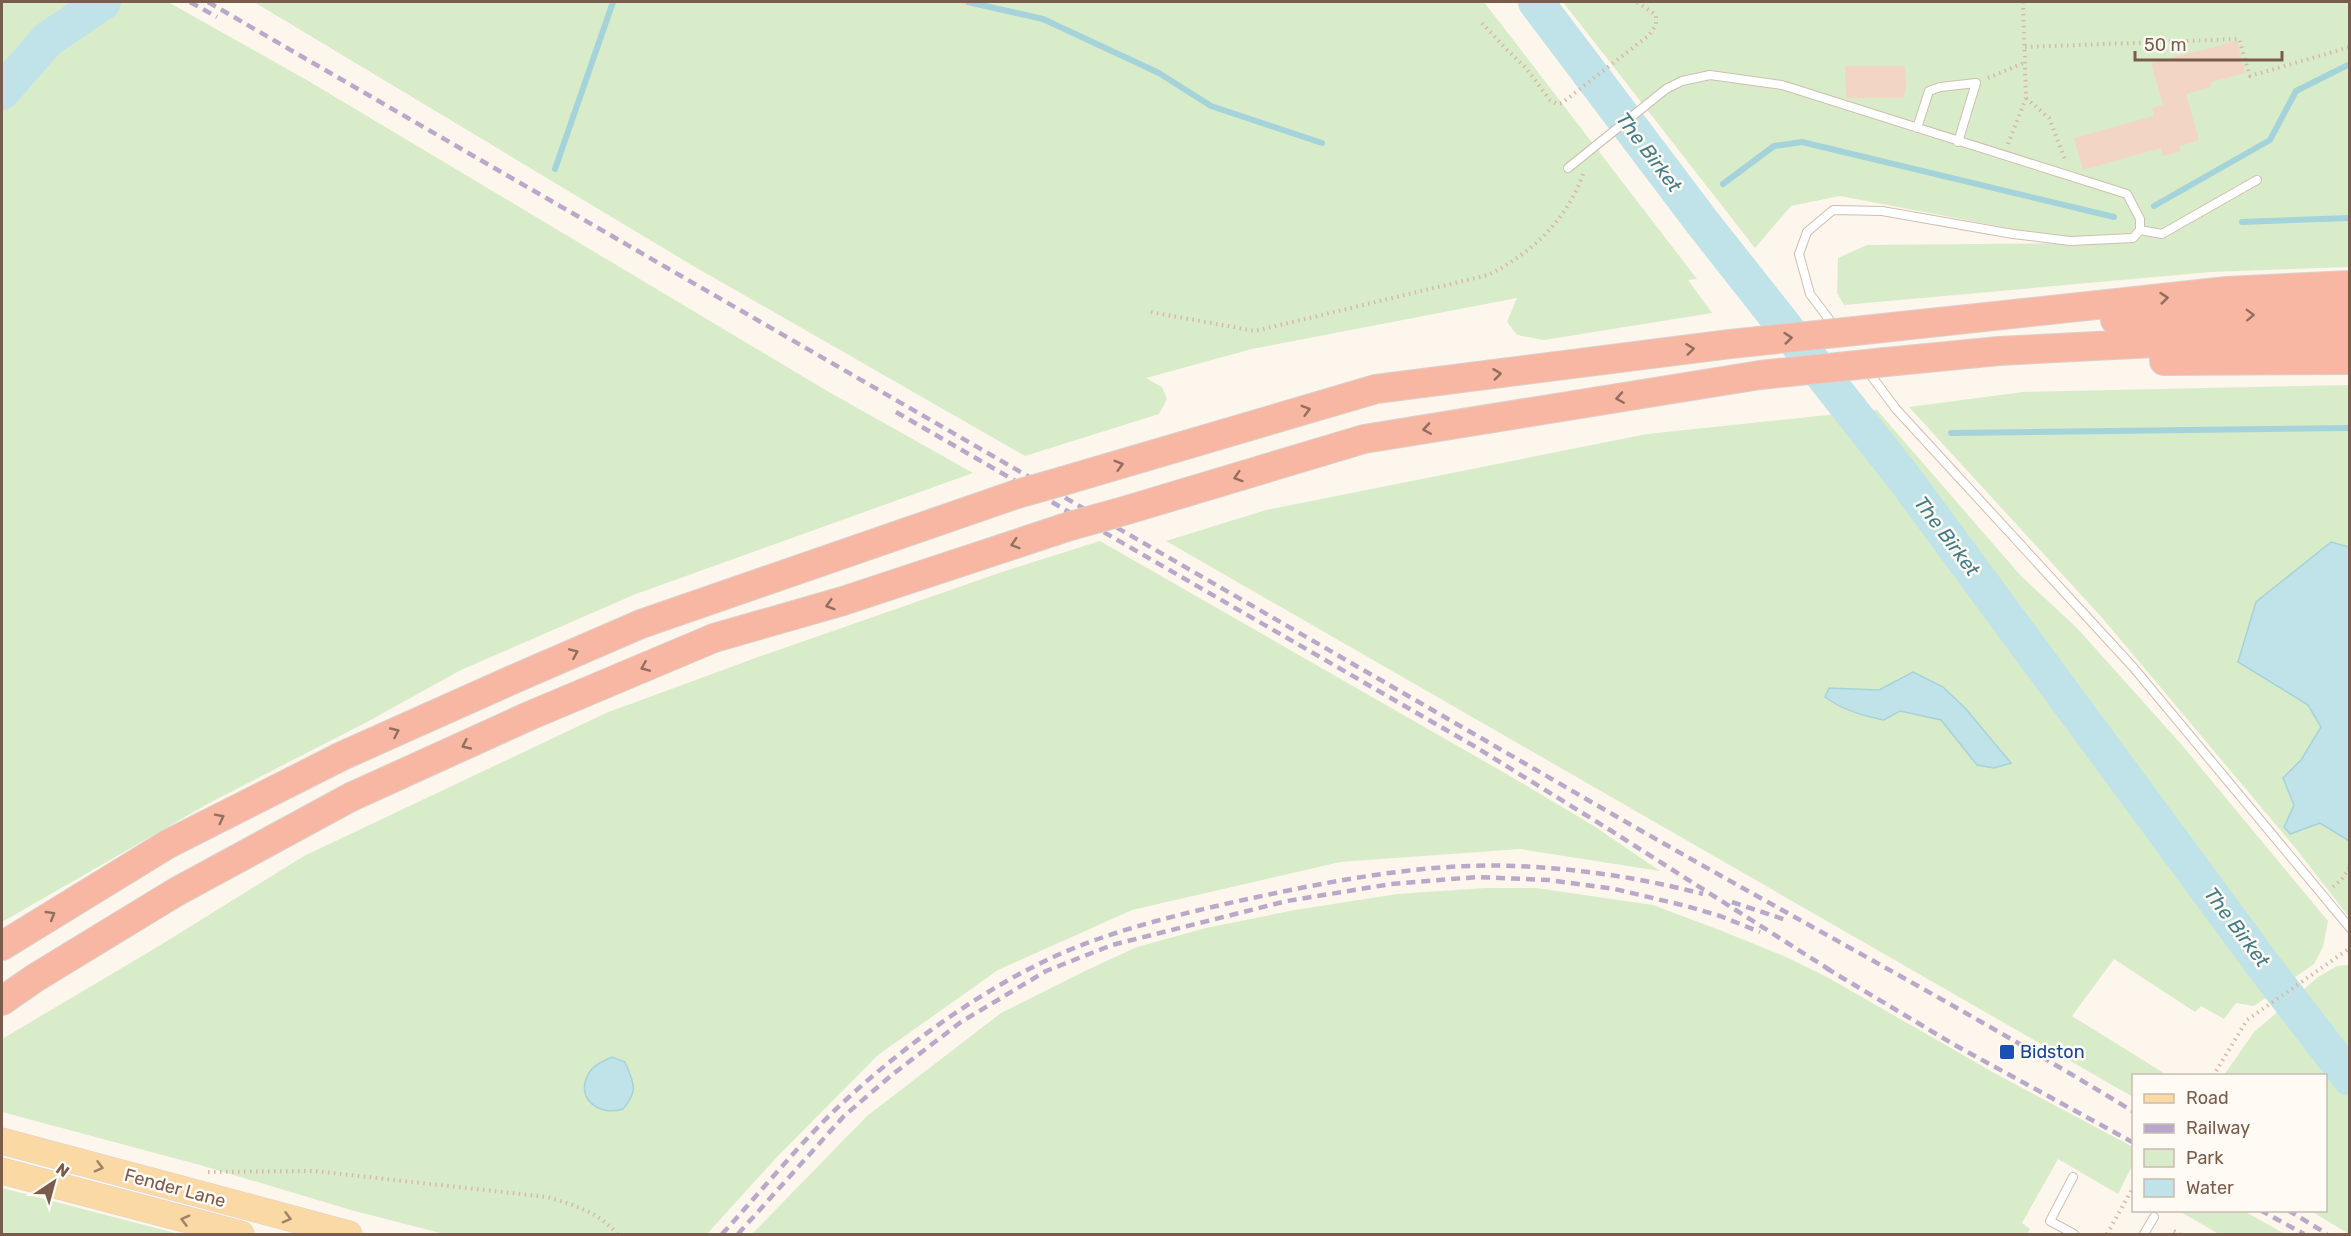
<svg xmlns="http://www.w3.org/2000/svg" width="2351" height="1236" viewBox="0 0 2351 1236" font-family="Rubik,sans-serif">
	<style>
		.green { fill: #d8ecc9 }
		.water { fill: #bfe3e8; stroke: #a5d3da; stroke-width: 1.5 }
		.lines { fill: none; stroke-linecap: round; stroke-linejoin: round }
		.stream { stroke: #a5d3da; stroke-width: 6 }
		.river { stroke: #bfe3e8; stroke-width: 36 }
		.building { fill: #f3d5c3 }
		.lane-casing { stroke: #d1beb0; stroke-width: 10 }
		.primary-casing { stroke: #dad1cd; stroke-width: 27 }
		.highway-casing { stroke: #dad1cd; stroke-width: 30 }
		.path { stroke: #d9b8a5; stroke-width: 4; stroke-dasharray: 1.5 4.5; stroke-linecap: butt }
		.lane { stroke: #fff; stroke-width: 8 }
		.primary { stroke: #fbd9a5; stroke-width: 26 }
		.highway { stroke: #f7b7a3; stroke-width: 28 }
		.rail { stroke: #b9a8c9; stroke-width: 4.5; stroke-dasharray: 9 6; stroke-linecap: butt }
		.highway-bridge-casing { stroke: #dad1cd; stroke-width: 30; stroke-linecap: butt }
		.highway-bridge { stroke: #f7b7a3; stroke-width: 28 }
		.oneway { stroke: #936e5e }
		.oneway2 { stroke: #a18267 }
		.transit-dot { fill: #1a4fb4; stroke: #fffaf3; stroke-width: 2 }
		.labels { text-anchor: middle; stroke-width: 5; stroke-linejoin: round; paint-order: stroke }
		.transit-label { font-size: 18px; fill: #164399; stroke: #fffaf3; text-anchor: start }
		.street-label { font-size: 18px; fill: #7a5c4d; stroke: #fffaf3 }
		.water-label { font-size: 20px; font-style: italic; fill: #437c86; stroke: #fffaf3 }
	</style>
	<rect width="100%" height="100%" fill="#fdf6ec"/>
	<path class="green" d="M2,2h94l-66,43 -28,34z
		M121,2h47l137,77 524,313 144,81 -337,121 -175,76 -94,52 -156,80 -209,120v-820l49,-60z
		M254,2h1230l213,277 -9,1 24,33 -168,27 -27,-5 -10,-13 10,-24 -265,51 -106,29 16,9 5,12 -8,15 -134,42 -330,-189z
		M1563,2h786v265l-138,5 -367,33 -7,-12 1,-35 29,-13 219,-2 -246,-47 -49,10 -36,42z
		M2349,385v532l-52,-67 -193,-230 -195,-213 114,-15z
		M1877,410l144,166 56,52 104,116 147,177 -5,26 -9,17 -60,42 -18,-3 -12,16 -23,-13 -6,6 -81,-53 -42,57 95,59 -33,1 -1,21 -967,-556 100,-31 381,-76z
		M1100,541l410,235 84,50 66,45 -140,-22 -180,13 -208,48 -134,60 -120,85 -102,103 -69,76h-263l-93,-24 -151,-45 -198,-53v-73l152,-90 150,-93 302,-143 155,-57 241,-84z
		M1485,888h51l117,17 69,26 62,25 43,21 169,97 137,73v17l-15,30 -60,-35 -36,64 8,6 -3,5h-1275l115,-118 134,-103 86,-43 50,-23 69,-19 89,-18 102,-16z
		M2349,965v269l-38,-23 15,-1v-134l-102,-1 30,-43 64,-55 19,-11z
		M2,1188l177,46h-177z
		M2179,1211h65l41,23h-66z"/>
	<path class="water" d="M2331,542l18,5v294l-29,-18 -30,11 -6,-7 10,-22 -11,-27 18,-18 20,-33 -13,-22 -70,-43 18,-60z
		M1913,672l30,15 23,22 45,54 -17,5 -17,-3 -36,-45 -41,-9 -16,9c-21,-4 -42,-10 -59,-23l4,-9 50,2z
		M612,1057l13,5c9,22 14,28 -2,47 -24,8 -49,-11 -34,-36 5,-8 14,-12 23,-16z"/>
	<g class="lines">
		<path class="stream" d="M968,2l75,17 116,54 52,33 111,37
			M555,169l58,-167
			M1723,184l51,-38 28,-4 312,75
			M2154,206l116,-66 26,-49 54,-27
			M1702,222l6,-11
			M2242,222l108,-4
			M1951,433l399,-5
			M1904,478l10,-10"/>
		<path class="river" d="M1536,2l166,220 202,256 362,491 84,109
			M2,92l46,-53 55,-37"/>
	</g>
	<path class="building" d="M2237,41l8,32 -34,9v5l-25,7 13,46 -20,6 2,5 -18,5 -2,-8 -78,22 -9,-32 80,-22 -2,-8 11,-3 -12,-42z
		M1845,66h60l1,22 -3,10h-57z"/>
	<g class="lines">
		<defs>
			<path id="lane" d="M1917,128l12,-37 11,-4 36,-4 -18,59
				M1568,168l98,-79 16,-8 28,-6 72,10 345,109 13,25v11l-7,8 -63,3 -57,-7 -131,-23 -49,-1 -26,22 -8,22 11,40 24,32
				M2140,230l22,4 95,-54
				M1867,370l29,39 237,258 217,261
				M2073,1177l-23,44 24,13
				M2144,1234l10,-17"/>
			<path id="primary" d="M2,1141l347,93
				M2,1171l239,63"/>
			<path id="highway" d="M2115,320l235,-9
				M1855,331l372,-40 123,-6
				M2164,361l186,-1
				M1886,362l113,-11 351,-18
				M1063,481l313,-92 354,-45
				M1117,513l247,-74 396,-64
				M2,946l166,-102 174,-88 172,-77 127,-55 376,-130
				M2,1001l33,-23 141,-86 175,-95 178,-81 185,-78 129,-37 227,-75"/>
		</defs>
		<use href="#lane" class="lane-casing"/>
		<use href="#primary" class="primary-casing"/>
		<use href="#highway" class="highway-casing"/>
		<path class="path" d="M1482,23l23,25 21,20 24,32 7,4 5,-1 87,-68 7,-10v-10l-19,-13
			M2025,47l214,-8 11,37 100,-29
			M1988,78l38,-16
			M2026,98l23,20 17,44
			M2008,144l18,-46 -3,-96
			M1151,312l104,19 233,-56c43,-21 79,-55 95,-101
			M2333,887l9,-8 8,-12
			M2213,1076l34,-56 103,-72
			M208,1172l106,-1 233,26c27,8 52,15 70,37
			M2174,1231l6,3
			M2107,1234l27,-48"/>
		<use href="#lane" class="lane"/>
		<use href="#primary" class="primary"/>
		<use href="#highway" class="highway"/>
		<path class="rail" d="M190,2l27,15
			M208,2c463,269 928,536 1392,805 178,103 359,198 534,305
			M896,412l578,334 136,84 223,142
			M1732,902l54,18
			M1826,968l127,76 181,99
			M2260,1210l44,24
			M2288,1210l39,24
			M722,1234c37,-40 72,-84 111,-122 56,-54 128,-108 196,-143 64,-34 135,-51 205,-67 92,-20 189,-40 284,-36 63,3 124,12 185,28
			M738,1234l106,-118 49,-42 68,-52 85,-51 66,-26 175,-44 104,-17 86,-7 72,3 66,9 71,17 34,10 40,16"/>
		<defs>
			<path id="highway-bridge" d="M1730,344l125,-13
				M1760,375l126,-13
				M1017,494l46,-13
				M1070,526l47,-13"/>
		</defs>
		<use href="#highway-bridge" class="highway-bridge-casing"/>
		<use href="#highway-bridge" class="highway-bridge"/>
	</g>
	<defs><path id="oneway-chevron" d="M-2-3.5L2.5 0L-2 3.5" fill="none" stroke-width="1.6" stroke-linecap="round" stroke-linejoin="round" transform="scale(1.5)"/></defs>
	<g class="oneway">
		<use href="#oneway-chevron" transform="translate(2164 298) rotate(-6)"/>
		<use href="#oneway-chevron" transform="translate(2250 315) rotate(-2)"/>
		<use href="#oneway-chevron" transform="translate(1788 338) rotate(-6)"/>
		<use href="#oneway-chevron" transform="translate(1690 349) rotate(-7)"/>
		<use href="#oneway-chevron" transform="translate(1497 374) rotate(-7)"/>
		<use href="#oneway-chevron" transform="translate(1620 398) rotate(171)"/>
		<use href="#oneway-chevron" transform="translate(1306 410) rotate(-16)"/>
		<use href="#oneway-chevron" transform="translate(1427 429) rotate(171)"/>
		<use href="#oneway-chevron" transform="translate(1119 465) rotate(-16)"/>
		<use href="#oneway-chevron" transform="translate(1238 477) rotate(163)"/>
		<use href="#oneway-chevron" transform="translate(1015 544) rotate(162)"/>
		<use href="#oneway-chevron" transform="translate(830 605) rotate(164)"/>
		<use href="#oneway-chevron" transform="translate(574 653) rotate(-23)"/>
		<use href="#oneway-chevron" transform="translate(645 667) rotate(157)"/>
		<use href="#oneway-chevron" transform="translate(395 732) rotate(-24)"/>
		<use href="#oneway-chevron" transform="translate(466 745) rotate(155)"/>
		<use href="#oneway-chevron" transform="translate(220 818) rotate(-27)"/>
		<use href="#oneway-chevron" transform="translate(51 915) rotate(-31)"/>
	</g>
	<g class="oneway2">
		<use href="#oneway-chevron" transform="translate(99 1167) rotate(15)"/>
		<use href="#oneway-chevron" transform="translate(287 1218) rotate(15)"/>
		<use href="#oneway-chevron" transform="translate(185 1220) rotate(-165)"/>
	</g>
	<rect class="transit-dot" x="1999" y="1044" width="16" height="16" rx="3"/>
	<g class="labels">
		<g class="transit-label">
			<text x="2020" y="1058">Bidston</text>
		</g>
		<g class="street-label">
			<text transform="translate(175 1188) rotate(15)" y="6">Fender Lane</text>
		</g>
		<g class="water-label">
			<text transform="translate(1649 152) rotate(53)" y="7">The Birket</text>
			<text transform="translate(1947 536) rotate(53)" y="7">The Birket</text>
			<text transform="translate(2237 927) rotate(53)" y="7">The Birket</text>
		</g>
	</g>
	<rect width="2351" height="1236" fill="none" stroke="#7a5c4d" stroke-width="6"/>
	<rect x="2132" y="1074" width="195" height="138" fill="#fffaf3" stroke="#cabbb1" stroke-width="1.5"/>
	<rect x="2144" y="1094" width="30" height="9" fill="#fbd9a5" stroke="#cabbb1" stroke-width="1.5"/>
	<text x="2186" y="1104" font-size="18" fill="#7a5c4d">Road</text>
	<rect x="2144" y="1124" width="30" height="9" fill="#b9a8c9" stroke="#cabbb1" stroke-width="1.5"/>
	<text x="2186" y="1134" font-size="18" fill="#7a5c4d">Railway</text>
	<rect x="2144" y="1149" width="30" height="18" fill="#d8ecc9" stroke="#cabbb1" stroke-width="1.5"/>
	<text x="2186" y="1164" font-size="18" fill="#7a5c4d">Park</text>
	<rect x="2144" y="1179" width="30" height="18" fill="#bfe3e8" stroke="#cabbb1" stroke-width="1.5"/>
	<text x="2186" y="1194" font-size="18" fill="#7a5c4d">Water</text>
	<g transform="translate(54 1182) rotate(36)" stroke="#fffaf3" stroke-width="4.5" paint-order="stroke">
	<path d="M0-4.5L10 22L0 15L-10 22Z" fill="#7a5c4d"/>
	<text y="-9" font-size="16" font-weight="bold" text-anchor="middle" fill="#7a5c4d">N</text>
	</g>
	<path d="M2135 51v9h147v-9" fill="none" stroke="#7a5c4d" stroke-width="3"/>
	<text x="2144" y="51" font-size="18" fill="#7a5c4d" stroke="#fffaf3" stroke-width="4.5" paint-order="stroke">50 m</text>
</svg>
